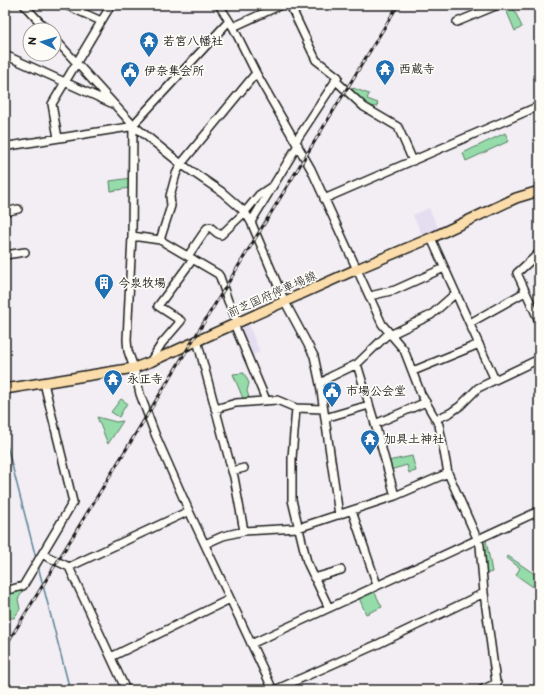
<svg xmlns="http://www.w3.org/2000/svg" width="544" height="695" viewBox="0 0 544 695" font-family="'Balsamiq Sans','Klee One',sans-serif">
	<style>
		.built { fill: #e5def1 }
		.green { fill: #95dcaa; stroke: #587c63 }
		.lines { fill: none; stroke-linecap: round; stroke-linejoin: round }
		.stream { stroke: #5c8396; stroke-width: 1.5 }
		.minor-casing { stroke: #1c1c1c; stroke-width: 10 }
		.major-casing { stroke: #1c1c1c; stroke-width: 12 }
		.minor { stroke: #fdfcf7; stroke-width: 7 }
		.major { stroke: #fbddab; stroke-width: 9 }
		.rail-casing { stroke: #1c1c1c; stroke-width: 3 }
		.rail { stroke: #fdfcf7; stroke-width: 1.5; stroke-dasharray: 4.5; stroke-linecap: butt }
		.labels { text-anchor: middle; stroke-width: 3.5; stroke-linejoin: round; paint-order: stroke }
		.poi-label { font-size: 12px; font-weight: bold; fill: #1c1c1c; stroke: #fdfcf7; text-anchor: start }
		.street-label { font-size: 12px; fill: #1c1c1c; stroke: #fdfcf7 }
	</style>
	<rect width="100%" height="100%" fill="#f2eef4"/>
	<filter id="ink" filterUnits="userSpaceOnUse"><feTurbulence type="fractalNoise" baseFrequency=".025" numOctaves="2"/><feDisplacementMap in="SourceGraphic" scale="8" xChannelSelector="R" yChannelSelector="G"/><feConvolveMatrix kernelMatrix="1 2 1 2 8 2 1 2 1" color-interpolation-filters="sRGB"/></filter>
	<g filter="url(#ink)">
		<path class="built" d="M429,208l10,22 -16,7 -10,-22z
			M248,323l12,29 -11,5 -12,-29z"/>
		<path class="green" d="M504,5h8l10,22 -7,4z
			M353,88l16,6 -2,5 11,4 -2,4 -5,-1 -1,4 -20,-17z
			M505,133l4,8 -43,20 -3,-8z
			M131,178l-1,10 -19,3 -1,-10z
			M244,373l5,10 -2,8 3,10h-6l-11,-27z
			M121,399l6,4 -8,14 -8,-5z
			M97,417l19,5 7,-1 -15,23z
			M412,456l4,15 -7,2 -2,-8 -17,5 -2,-9z
			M483,538l3,2 6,32 -7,2 -5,-35z
			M508,556l31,21v28l-4,-8 4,-3 -3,-5 -20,-14 4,-7 -13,-10z
			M24,589l-6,10 2,10 -6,9h-4l-5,6v-32z
			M374,591l8,16 -16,7 -7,-16z"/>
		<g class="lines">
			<path class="stream" d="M5,438l31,120
				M38,566l32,124"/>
			<defs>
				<path id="minor" d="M24,5l23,25
					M66,5l35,16
					M219,5l14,22 23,46 55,96 71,155 22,26 17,44 18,31 9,48 32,72 4,48 13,97
					M290,5l26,55 22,17 -42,64
					M457,22l41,-17
					M233,27l48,-22
					M54,38l79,87 48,39 41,28 23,20 6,10 34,80 29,54 6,28 19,131
					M5,55l106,48
					M335,80l29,27 34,20 15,34
					M133,125l-1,111 -5,104 1,11 6,17 6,26 15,40 34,77 84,179
					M58,138l-6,-34 59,-99
					M5,144l4,2 120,-19 4,-2 96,-104
					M324,199l215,-93
					M5,212l13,-3
					M251,222l47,-77
					M132,236l28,4 58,34 2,3 8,24 10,22
					M431,238l64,142
					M160,240l11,-34 -1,-10 6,-22 5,-10 75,-91
					M539,253l-22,20 22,48
					M5,255l20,-3
					M188,256l19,-28 3,-1 7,6 4,2 24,-23 14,-17 12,-8
					M370,296l25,-6 49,-22
					M470,323l55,-31
					M234,324l32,76
					M390,335l41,-20 25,-22
					M197,340l35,131 2,6 10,54
					M150,362l12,-19 19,-22 -23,-15 35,-47
					M357,364l18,60 20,72
					M413,371l66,-27
					M320,384l10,-7 27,-13 32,-31
					M296,408l-4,50v42l15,62 22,46
					M215,409l21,-6 41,-3 19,8 27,1
					M325,418l44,-13
					M436,419l14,-6 10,-7 18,-18 61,-29
					M375,424l51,-22
					M232,471l12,-3
					M352,511l25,74
					M205,544l18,-8 21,-5 54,-3 97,-32 53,-23
					M42,554l27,13 57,123
					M69,567l120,-56
					M314,578l27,-8
					M5,591l18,-5 50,-84 -29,-119
					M251,644l288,-133
					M111,657l119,-58
					M275,690l103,-46 106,-51
					M481,690l16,-7"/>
				<path id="major" d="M5,389l129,-21 16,-6 207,-93 74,-31 85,-40 23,-7"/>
			</defs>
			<use href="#minor" class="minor-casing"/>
			<use href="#major" class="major-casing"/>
			<use href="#minor" class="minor"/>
			<use href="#major" class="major"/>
			<defs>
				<path id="rail" d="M5,647c132,-214 262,-428 393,-642"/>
			</defs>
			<use href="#rail" class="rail-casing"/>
			<use href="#rail" class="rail"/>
		</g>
	</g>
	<defs>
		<symbol id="temple-pin" viewBox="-11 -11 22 30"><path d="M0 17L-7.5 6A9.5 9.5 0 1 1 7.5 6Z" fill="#1f6fb2" stroke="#fdfcf7"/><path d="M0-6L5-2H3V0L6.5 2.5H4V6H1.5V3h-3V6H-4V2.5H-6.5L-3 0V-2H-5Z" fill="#fff"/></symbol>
		<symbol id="civic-pin" viewBox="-11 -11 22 30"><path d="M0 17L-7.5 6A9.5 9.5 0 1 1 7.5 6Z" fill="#1f6fb2" stroke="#fdfcf7"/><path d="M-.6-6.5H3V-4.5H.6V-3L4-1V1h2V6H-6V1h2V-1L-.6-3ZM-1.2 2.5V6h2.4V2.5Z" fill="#fff"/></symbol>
		<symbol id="building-pin" viewBox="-11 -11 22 30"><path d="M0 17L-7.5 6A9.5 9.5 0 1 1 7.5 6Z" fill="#1f6fb2" stroke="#fdfcf7"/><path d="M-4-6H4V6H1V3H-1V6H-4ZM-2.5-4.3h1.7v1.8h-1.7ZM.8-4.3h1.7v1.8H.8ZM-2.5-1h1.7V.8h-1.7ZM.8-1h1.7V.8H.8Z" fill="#fff"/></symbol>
	</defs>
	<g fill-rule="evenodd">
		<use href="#temple-pin" x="138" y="30" width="22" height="30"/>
		<use href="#temple-pin" x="374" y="58" width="22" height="30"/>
		<use href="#civic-pin" x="119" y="60" width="22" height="30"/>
		<use href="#building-pin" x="93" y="272" width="22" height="30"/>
		<use href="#temple-pin" x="102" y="368" width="22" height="30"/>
		<use href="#civic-pin" x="321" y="380" width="22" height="30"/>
		<use href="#temple-pin" x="359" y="428" width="22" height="30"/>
	</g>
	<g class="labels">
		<g class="poi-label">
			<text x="163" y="45">若宮八幡社</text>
			<text x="399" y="73">西蔵寺</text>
			<text x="144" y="75">伊奈集会所</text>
			<text x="118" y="287">今泉牧場</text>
			<text x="127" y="383">永正寺</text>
			<text x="346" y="395">市場公会堂</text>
			<text x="384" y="443">加具土神社</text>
		</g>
		<g class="street-label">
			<text transform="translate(272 294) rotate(-24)" y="4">前芝国府停車場線</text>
		</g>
	</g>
	<rect width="544" height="695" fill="none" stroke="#fdfcf7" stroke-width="20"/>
	<rect x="10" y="10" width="524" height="675" fill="none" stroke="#1c1c1c" stroke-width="1.5" filter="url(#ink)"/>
	<g transform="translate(42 42) rotate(275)"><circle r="19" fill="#fdfcf7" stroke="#a3a29f"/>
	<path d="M0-3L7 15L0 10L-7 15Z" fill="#1f6fb2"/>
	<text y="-6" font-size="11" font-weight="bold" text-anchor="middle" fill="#1c1c1c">N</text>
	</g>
</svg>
